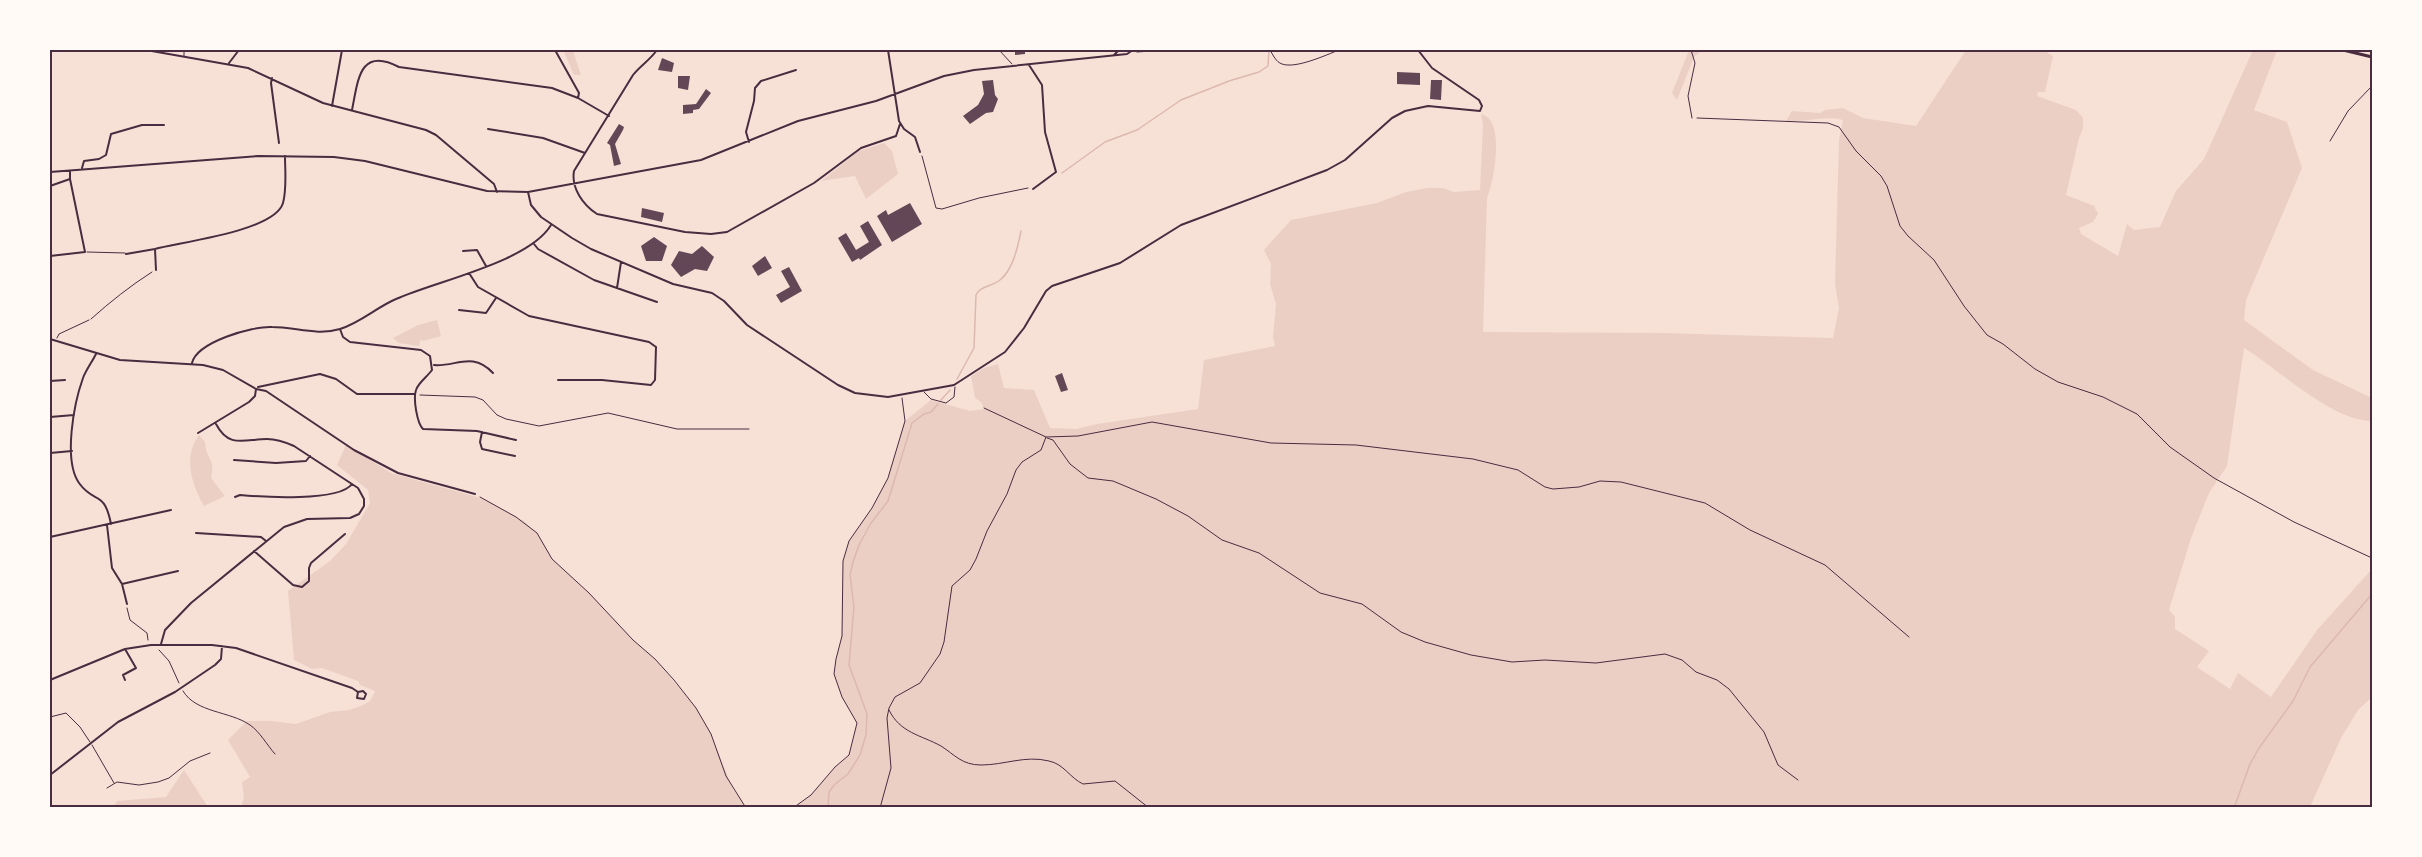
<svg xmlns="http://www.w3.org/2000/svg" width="2422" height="857" viewBox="0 0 2422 857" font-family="Jost,sans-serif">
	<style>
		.green { fill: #ebcfc5 }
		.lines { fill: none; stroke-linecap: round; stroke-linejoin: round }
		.stream { stroke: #dcb8b0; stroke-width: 1.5 }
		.building { fill: #644757 }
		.path { stroke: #4a2c40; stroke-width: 1 }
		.service { stroke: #4a2c40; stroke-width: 1 }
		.minor { stroke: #4a2c40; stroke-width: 2 }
		.primary { stroke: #4a2c40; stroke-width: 3 }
		.neatline { fill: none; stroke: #4a2c40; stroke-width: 2 }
	</style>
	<rect width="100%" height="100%" fill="#f7e1d7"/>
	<path class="green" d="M1689,50h14l-9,7 -17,43 -5,-7z
		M1966,50h82v3l5,3 -8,36h-7l-1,4 39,14 7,8v10l-4,10 -13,57 28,11 4,8 -5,8 -14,6 2,6 37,22 9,-32 7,6 26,-3 16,-36 28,-32 49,-109h24l-23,60 33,12 15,46 -56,132 -2,20 69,50 59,28v23c-41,0 -93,-52 -128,-73l-17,118 -18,27 -18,45 -22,72 6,7v12l34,22 -12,16 33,22 8,-16 33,24 46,-67 55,-61v128l-14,13 -17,28 -31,69 -1517,1 18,-13 24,-28 14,-12 8,-32 -15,-26 -8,-23 2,-15 6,-23 1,-75 6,-20 23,-33 16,-30 17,-57 26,-21 39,11 14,-2 -2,-6 -7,-5 -4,-22 13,-8 14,-4 6,24 30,2 16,38 26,1 21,-5 101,-15 6,-49 71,-14 -2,-9 3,-33 -6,-20 1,-20 -7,-14 27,-30 86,-17 29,-11 21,-4h16l11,4 26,-2 3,-66 -2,-10c25,5 13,67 6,84l-4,134 182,1 168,5 6,-30 -4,-24 4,-144 4,-20c-14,-5 -39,2 -57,1l6,-10 28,2 5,-3 18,-2 20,10 53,8z
		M573,51l8,24h-7l-10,-23z
		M884,143l8,8 6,23 -32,25 -11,-23 -34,5 38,-30z
		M437,320l4,16 -18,5 -2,-2 -2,7 -20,-3 -6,-5 25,-13z
		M199,435l6,7c0,16 11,16 6,36l14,18 -21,10c-13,-23 -21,-49 -5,-71z
		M346,445l45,28 93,26 40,22 13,12 15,26 37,34 44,47 22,19 41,49 15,26 22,55 13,18h-505l3,-9 -2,-16 8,-5 -22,-37 19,-19h24l25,3 34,-12 19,-2 14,-5 7,-4 5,-10 -15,-6 -2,-4 -36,-13 -10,1 -18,-9 -6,-69 42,-30 16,-17 24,-41 -2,-13 -31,-25z
		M184,770l24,37h-95l4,-6 49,-4z"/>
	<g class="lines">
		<path class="stream" d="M1062,173l43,-31 32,-12 44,-30 48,-19 30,-9 9,-6 1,-16
			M957,379l17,-31 2,-53c4,-9 17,-9 24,-15 13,-10 18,-34 21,-49
			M941,400l9,-10
			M828,808l1,-16 5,-7 14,-11 12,-19 6,-20 1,-21 -18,-49 5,-58 -4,-32 3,-13 6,-17 12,-22 17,-22 24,-78 12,-9 7,-2 7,-8
			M2234,808l16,-44 9,-16 34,-47 17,-34 62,-73"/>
	</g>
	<path class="building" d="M1015,50h10v4l-10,1z
		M662,58l12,5 -2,9 -14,-2z
		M1397,72l23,1v12l-23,-1z
		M678,76h12l-2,14 -10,-2z
		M993,80l2,15 3,4 -5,13 -7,1 -16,11 -7,-8 15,-11 6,-11 -2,-13z
		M1431,80h11l-1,20 -11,-1z
		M706,89l5,4 -12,16 -6,1v3l-10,1v-9l13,-1z
		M619,124l5,3 -1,3 -8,14 6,20 -7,2 -4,-21 -3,-2z
		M910,203l12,21 -30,18 -15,-26 9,-6 2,5z
		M642,208l22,5 -2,9 -21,-5z
		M868,221l14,24 -22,15 -1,-2 -7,4 -14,-24 8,-5 10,17 13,-8 -9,-16z
		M654,237l13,9 -5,15h-16l-5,-15z
		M702,246l12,11 -7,14 -12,-2 -14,8 -10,-12 8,-14 13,3z
		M765,256l7,12 -14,8 -6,-10z
		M789,267l13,24 -21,12 -5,-8 14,-8 -9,-16z
		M1062,373l6,17 -7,2 -6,-16z"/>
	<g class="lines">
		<path class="path" d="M1270,50c3,5 6,12 12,14 14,5 44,-9 57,-14
			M1697,118l131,5 11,4 17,24 25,25 6,10 13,40 8,10 26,24 30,46 23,29 16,9 32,25 23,13 45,15 34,17 33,33 44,31 80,44 78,36
			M922,156l14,52 6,1 37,-11 49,-10
			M91,319c19,-17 39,-33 61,-47
			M420,395l55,2 8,3 14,15 9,4 33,7 69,-13 69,16h72
			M1046,437l32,-1 74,-14 119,21 85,2 117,14 45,11 27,17 8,2 26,-2 21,-6 21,1 84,21 45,27 75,35 84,72
			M1047,438l6,2 17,24 18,14 25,3 43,18 32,17 34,24 37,13 61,40 42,11 39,28 24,10 46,13 41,7 33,-2 51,3 69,-9 17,6 14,12 21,8 12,9 35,43 14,33 20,15
			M480,497l36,20 21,16 15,26 37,34 44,47 22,19 19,21 22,28 15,26 15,42 20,32
			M127,608l3,12 17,13 1,7
			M159,650l10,11 10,22
			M183,691c13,22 47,20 67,34 10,7 17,20 25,29
			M889,710c11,23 32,25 52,36 14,9 21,19 40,19 24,0 44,-10 68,-4 15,3 21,17 34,23l32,-3 34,27
			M793,808l18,-13 24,-28 14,-12 8,-32 -15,-26 -8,-23 2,-15 6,-23 1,-75 6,-20 23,-33 16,-30 17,-57 -3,-23
			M880,808l11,-40 -4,-50 2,-10 6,-11 25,-14 20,-29 4,-12 8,-56 18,-16 6,-11 11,-28 20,-37 9,-24 6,-8 19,-12 5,-13 -62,-29"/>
		<path class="service" d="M999,50l13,14
			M1133,50l4,2 29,-2
			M1691,50l4,13 -7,33 4,22
			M184,56v-6
			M2330,141l18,-30 24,-25
			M87,252l38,1
			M57,338l2,-4 30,-14
			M924,392l7,7 15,4 8,-6 1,-10
			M50,717l16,-4 14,14 10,15
			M92,745l22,38
			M107,788l10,-6 22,3 19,-3 11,-4 21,-17 20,-8"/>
		<path class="minor" d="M146,50l102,18 75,35 103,27 10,5 58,49 3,8
			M555,50l24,43 -1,5
			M657,50c-8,11 -16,15 -24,25l-59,96c-3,17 9,34 23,43l88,18 26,2 16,-2 87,-49 47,-35 35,-12 4,-12
			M888,50l11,71 5,8 11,8 5,15
			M1114,55l5,-5
			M229,63l10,-13
			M1029,65l13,20 3,47 11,40 -23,17
			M272,78l-1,5 8,60
			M332,106l10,-56
			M352,110c6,-29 7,-64 47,-43l153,21 26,10 31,18
			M488,129l55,9 42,15
			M749,142l-3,-10 8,-31 1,-13 6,-7 35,-11
			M82,168l2,-7 15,-2 7,-4 5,-21 31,-9h22
			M50,172l208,-16 76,1 31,4 122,30 41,1 173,-32 97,-39 78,-20 68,-25 30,-6 153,-16 6,-4
			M50,186l20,-7v-8
			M528,192l3,13 10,12 31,21 19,11 82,35 39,9 12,8 23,24 91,60 17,8 33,4 66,-12 51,-33 19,-24 22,-37 6,-5 68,-23 61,-38 146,-55 18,-10 47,-42 13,-7 23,-5 52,5 2,-5 -3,-6 -47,-32 -14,-18
			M534,244l4,5 56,31 63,22
			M463,251l14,-1 9,16
			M126,254l29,-5
			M50,256l35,-4 -15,-73
			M156,270l-1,-21c26,-7 120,-18 128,-46 4,-14 2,-33 2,-47
			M469,273l9,14 51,29 120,26 7,5 -1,33 -4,5 -49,-5h-44
			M617,288l4,-26
			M459,310l27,3 10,-15
			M340,329l3,8 7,5 71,8 9,6 2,14c-5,7 -14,13 -16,20 -3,9 1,33 7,39l54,2 39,9
			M50,339l70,21 83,5 20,5 33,19 10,2 88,59 44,23 77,21
			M96,354c-4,8 -10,16 -13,24 -9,25 -20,82 -4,105 16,22 25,6 32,41
			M192,363c5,-21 60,-37 80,-36 23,0 45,9 68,2 20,-6 37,-22 56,-30 40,-18 133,-37 155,-74
			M434,365c22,2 38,-14 59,8
			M50,381l15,-1
			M258,387l62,-13 16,5 21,15h58
			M50,417l24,-2
			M482,432l-2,10 2,7 33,7
			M198,433l51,-31 6,-6 1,-7
			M50,453l22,-2
			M234,460l42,3 30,-2 4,-5
			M235,497l5,-2c22,2 99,7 112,-11
			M107,525l5,43 10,16 5,20
			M196,533l65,4 5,4
			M50,537l121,-27
			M254,551l39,34 9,2 7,-6v-13l2,-5 34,-29
			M122,584l56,-13
			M161,644l4,-14 26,-27 93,-76 23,-8 43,-1 9,-4 5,-8v-7l-6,-11 -64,-42c-9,-4 -17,-7 -27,-7 -22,0 -38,10 -51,-15
			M50,680l75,-31 26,-4h61l24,3 116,40 6,4 5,-1 3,3 -2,5 -7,-1 1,-6
			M125,680l-2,-5 13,-7 -11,-19
			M50,775l68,-53 57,-30 40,-27 6,-6 1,-13"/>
		<path class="primary" d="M2343,50l29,7"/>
	</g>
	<rect width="2422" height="857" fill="none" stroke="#fffaf5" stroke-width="102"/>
	<rect x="51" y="51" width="2320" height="755" class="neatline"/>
</svg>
